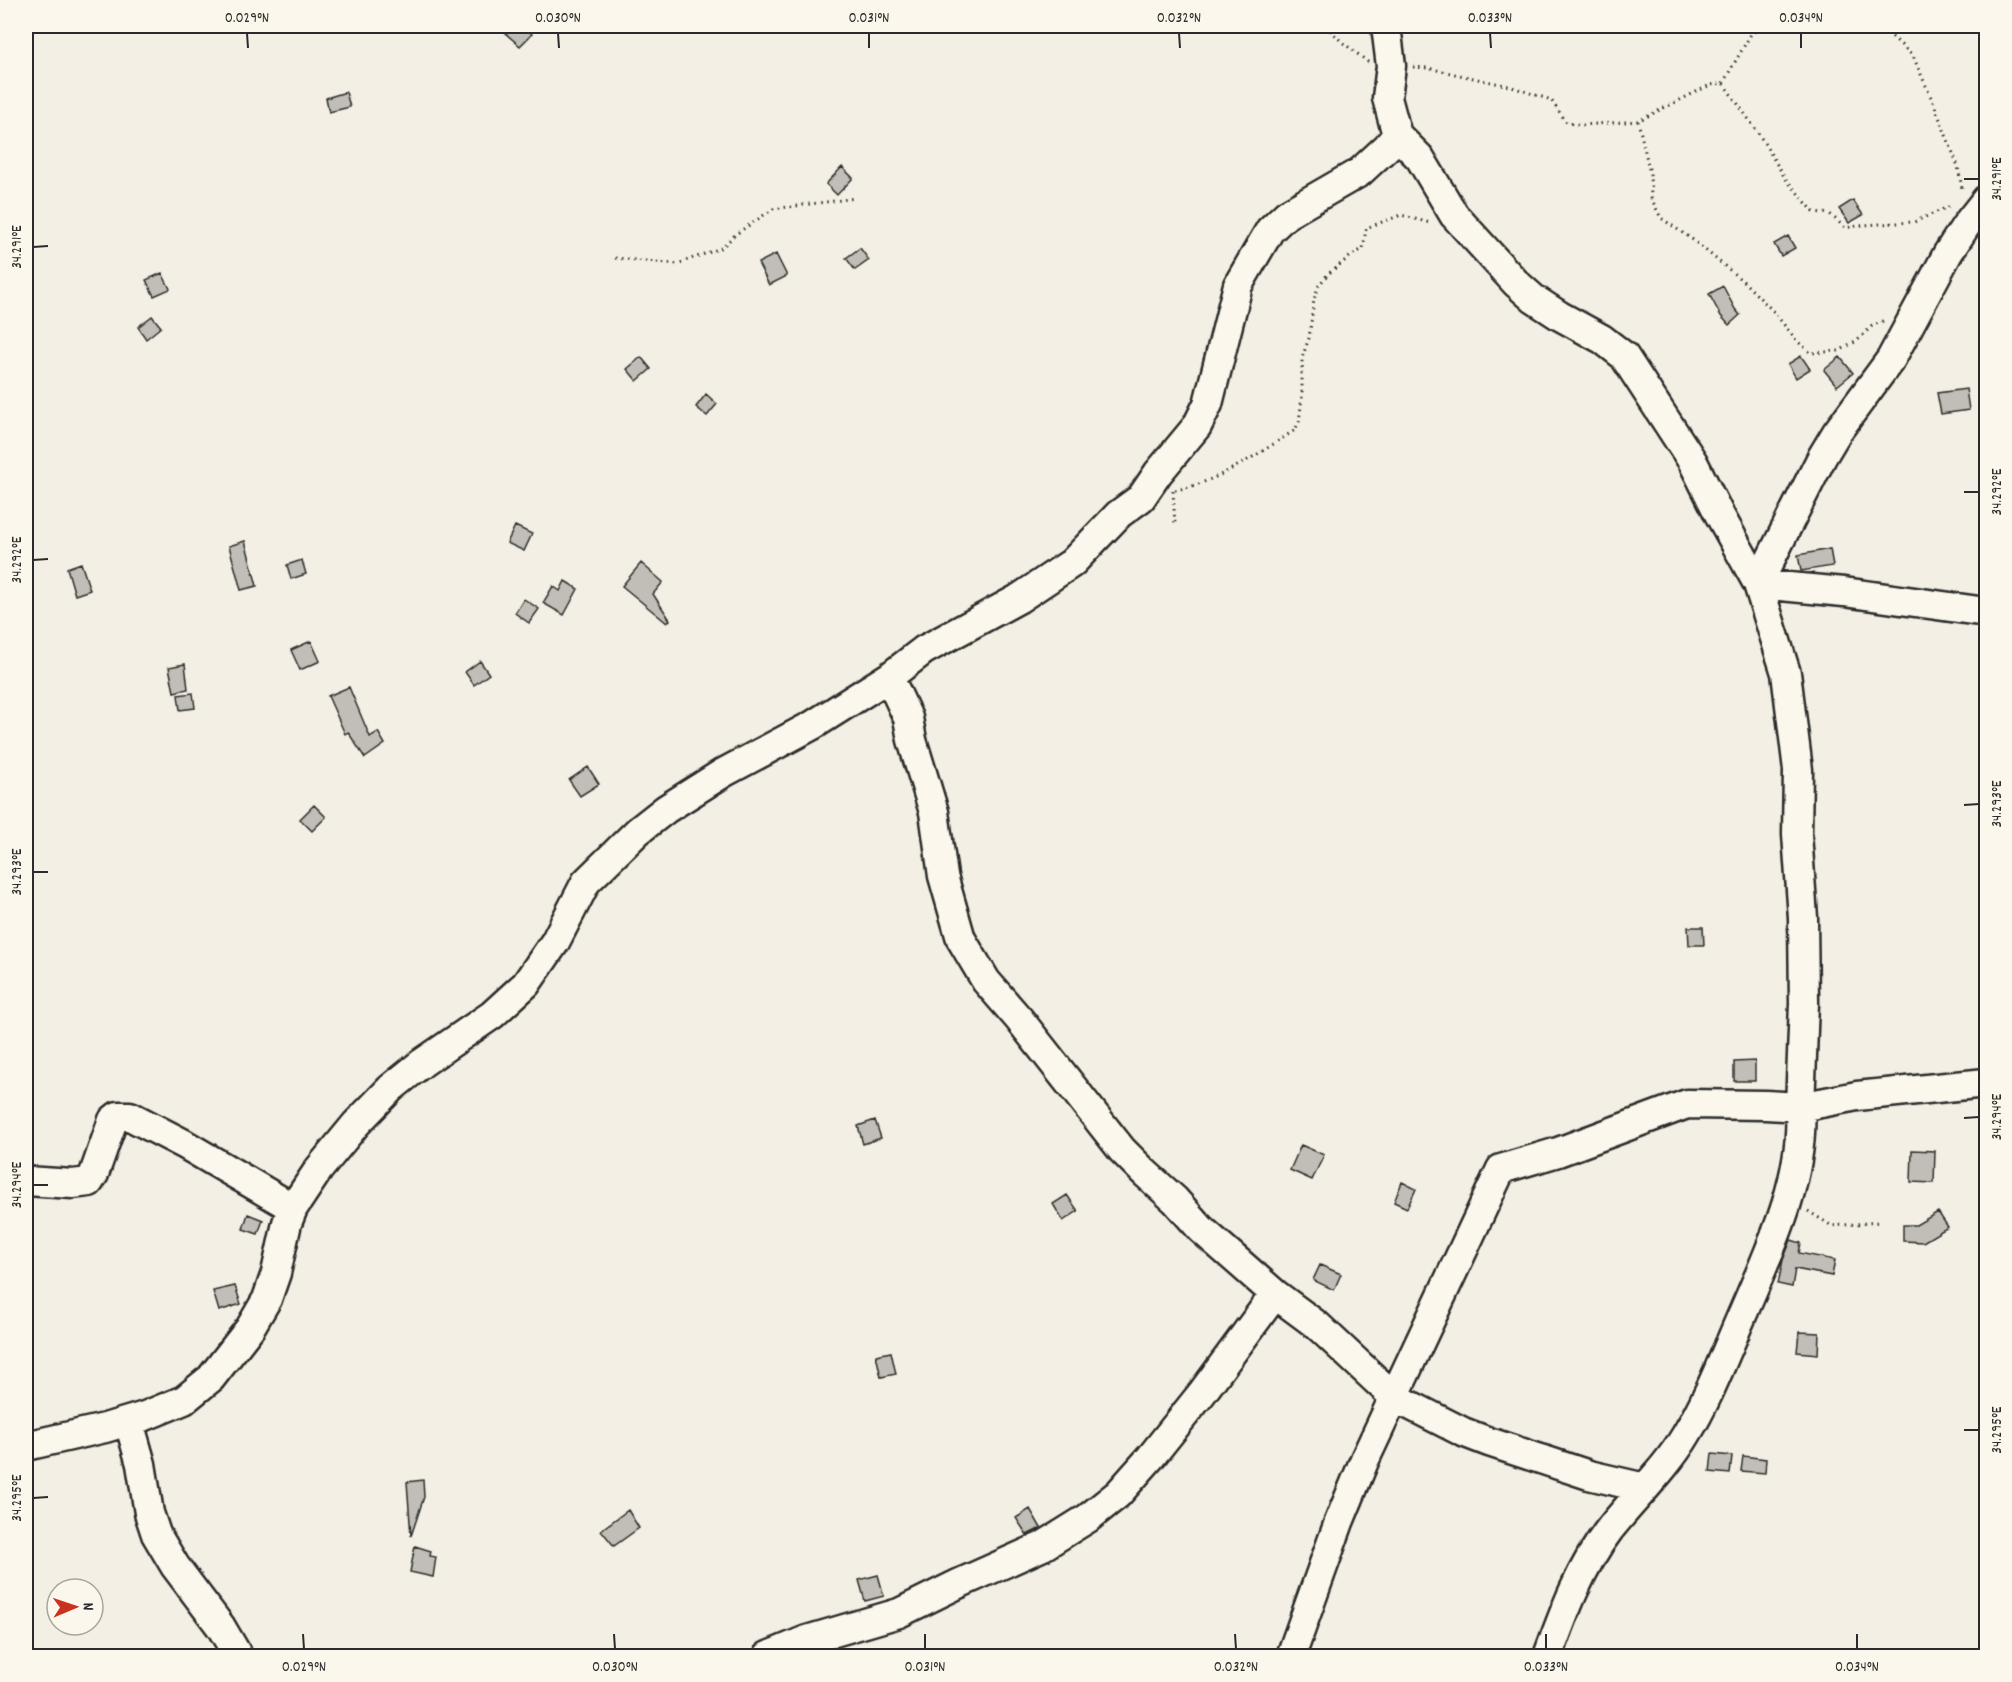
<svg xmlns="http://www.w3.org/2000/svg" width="2012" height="1682" viewBox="0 0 2012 1682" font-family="Dekko,sans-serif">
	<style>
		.building { fill: #c0beb6; stroke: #2b2b2b; stroke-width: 1.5 }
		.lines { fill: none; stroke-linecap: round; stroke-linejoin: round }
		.minor-casing { stroke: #2b2b2b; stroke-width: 33 }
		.path { stroke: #2b2b2b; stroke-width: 3; stroke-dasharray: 1.5 4.5; stroke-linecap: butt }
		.minor { stroke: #fbf7ec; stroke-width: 28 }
		.ticks { fill: none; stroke: #2b2b2b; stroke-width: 2 }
		.neatline { fill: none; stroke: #2b2b2b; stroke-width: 2 }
		.ticks-label { font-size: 15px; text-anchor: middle; fill: #2b2b2b }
	</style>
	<rect width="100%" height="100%" fill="#f3efe4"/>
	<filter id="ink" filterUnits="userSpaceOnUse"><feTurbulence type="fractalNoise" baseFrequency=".0167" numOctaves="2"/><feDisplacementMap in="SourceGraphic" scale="12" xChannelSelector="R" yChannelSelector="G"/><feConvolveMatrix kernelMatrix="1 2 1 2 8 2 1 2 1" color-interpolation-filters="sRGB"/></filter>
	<g filter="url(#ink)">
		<path class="building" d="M497,26h26l9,8 -12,12z
			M346,92l4,15 -21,5 -3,-14z
			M842,167l11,11 -16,17 -11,-11z
			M1853,200l10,15 -14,8 -10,-14z
			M1788,236l7,12 -14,8 -7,-12z
			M860,248l9,12 -14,10 -9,-12z
			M776,254l11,22 -18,9 -11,-22z
			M162,273l8,16 -16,7 -8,-16z
			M1723,286l12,23 5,6 -11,10 -8,-9 -12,-22z
			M152,316l9,11 -15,12 -8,-12z
			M1801,356l9,13 -14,9 -8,-14z
			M641,357l10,12 -14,12 -10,-12z
			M1840,357l13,16 -16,13 -13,-16z
			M1966,389l3,21 -28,4 -4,-21z
			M706,394l11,10 -10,12 -11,-9z
			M515,526l17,8 -8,17 -17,-8z
			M245,541l12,45 -16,4 -12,-44z
			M1830,549l3,17 -32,5 -3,-16z
			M302,560l4,14 -15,5 -4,-14z
			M81,563l9,27 -15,5 -8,-27z
			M641,563l22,19 -10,12 17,26 -3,3 -45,-37z
			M565,581l13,8 -14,26 -21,-12 10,-17 7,5z
			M524,599l15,10 -10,14 -14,-10z
			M311,641l9,20 -20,9 -9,-20z
			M480,661l9,13 -15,11 -9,-13z
			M185,664l3,25 -14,3 -5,-25z
			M349,687l21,50 8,-5 7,12 -20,14 -17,-26 -3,2 -17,-38z
			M193,693l2,15 -15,2 -2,-15z
			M588,767l11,17 -19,12 -11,-16z
			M314,805l12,12 -14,14 -12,-12z
			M1688,927h15l1,18h-15z
			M1755,1061v20h-21v-19z
			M875,1120l6,18 -18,6 -5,-18z
			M1301,1145l23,10 -12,25 -22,-10z
			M1912,1150l23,1 -1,32 -23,-1z
			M1402,1182l14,7 -9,19 -13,-6z
			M1067,1195l11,16 -15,10 -10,-17z
			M1938,1212l10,15 -25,15 -20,-1v-16h13z
			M248,1214l15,6 -5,14 -15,-5z
			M1791,1240l10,3 -2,10 36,7 -3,16 -37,-7 -3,18 -14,-3 5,-24z
			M1320,1265l21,9 -7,16 -21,-10z
			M235,1286l6,18 -22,7 -6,-20z
			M1799,1332l20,1 -1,21 -21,-2z
			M891,1352l5,22 -15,3 -5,-22z
			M1712,1454l20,2 -2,18 -20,-2z
			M1743,1456l23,3 -1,14 -24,-2z
			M423,1480l1,17 -13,39 -4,-54z
			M1030,1509l11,19 -14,7 -11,-17z
			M628,1510l11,18 -25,18 -13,-16z
			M415,1546l16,5 -1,5 6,1 -3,20 -23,-5z
			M878,1575l6,21 -19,5 -6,-21z"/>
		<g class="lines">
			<defs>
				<path id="minor" d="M1386,26l5,40 -4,32 10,37 23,23 34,57 62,68 18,16 26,17 42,23 22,17 69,106 26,52 39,70 28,89 12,97 -1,64 6,84 1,85 -4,104c5,74 -32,147 -60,213 -17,39 -32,79 -54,115 -21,35 -52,63 -77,95 -29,38 -45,82 -61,126
					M1986,200l-19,24 -19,29 -57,106 -54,73 -15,25 -64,127 86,8 142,20
					M889,677l19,41 4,22 22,72 9,64 18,63 25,42 33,38 103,131 23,23 30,27 26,29 74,65 43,32 76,71 69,35 26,10 100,33 56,13
					M26,1181l47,3 16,-2 5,-8 19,-54 5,-4h12l54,28 109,64
					M129,1422l12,42 8,49 7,21 19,32 46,61 17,29
					M26,1446l79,-18 40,-12 39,-16 27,-22 39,-50 17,-29 9,-26 11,-50 6,-15 26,-39 37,-45 35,-36 31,-25 70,-48 34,-31 29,-42 31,-60 52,-51 28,-22 57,-36 90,-48 76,-48 35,-27 94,-51 54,-36 47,-49 22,-16 17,-25 39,-47 11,-22 30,-119 32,-55 17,-16 73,-42 27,-25 10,-12
					M768,1656l39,-16 92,-27 59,-29 85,-38 45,-28 30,-24 32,-36 52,-65 73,-99
					M1291,1656l48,-134 26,-63 136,-290 57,-17 129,-48 79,1 34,2 57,-11 129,-13"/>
			</defs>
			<use href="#minor" class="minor-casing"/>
			<path class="path" d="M1326,26l16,16 26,20
				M1871,26l15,5 27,25 21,48 24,62 4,23
				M1413,67l15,1 81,18 42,14 16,23 16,2 55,-4 72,-36 13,-2 34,48 28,47 29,34 16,2 15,14 18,-3 51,-3 36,-16
				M1723,83l28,-49 12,-8
				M1638,121l12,52 1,25 10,20 32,22 51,42 30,30 22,28 15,13 28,-2 18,-10 15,-15 13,-6
				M615,258l62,6 44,-16 15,-14 37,-25 83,-11
				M1175,490c40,-6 86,-38 120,-60l4,-8 3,-24v-40l7,-20 5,-39 5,-14 9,-11 24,-19 11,-6 3,-21 35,-13 29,8
				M1173,491l2,34
				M1808,1211l24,15 47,-4"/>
			<use href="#minor" class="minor"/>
		</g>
	</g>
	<path class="ticks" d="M247,33l1,15M558,33l1,15M869,33v15M1179,33l1,15M1490,33l1,15M1801,33v15M1964,179h15M33,247l15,-1M1964,492h15M33,560l15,-1M1964,805l15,-1M33,872h15M1964,1118l15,-1M33,1185h15M1964,1430h15M33,1498l15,-1M303,1634l1,15M614,1634l1,15M925,1634v15M1235,1634l1,15M1546,1634v15M1857,1634v15"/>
	<rect width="2012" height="1682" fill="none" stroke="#fbf7ec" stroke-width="66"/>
	<g transform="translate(75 1607) rotate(88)"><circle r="28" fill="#fbf7ec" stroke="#a8a59f" stroke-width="1.5"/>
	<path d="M0-4.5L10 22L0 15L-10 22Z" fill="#c8321e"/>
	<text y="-9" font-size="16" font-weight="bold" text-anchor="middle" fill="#2b2b2b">N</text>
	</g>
	<rect x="33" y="33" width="1946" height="1616" class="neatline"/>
	<g class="ticks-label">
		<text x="247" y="22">0.029°N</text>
		<text x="558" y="22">0.030°N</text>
		<text x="869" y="22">0.031°N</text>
		<text x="1179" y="22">0.032°N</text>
		<text x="1490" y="22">0.033°N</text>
		<text x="1801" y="22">0.034°N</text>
		<text transform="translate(1996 179) rotate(-90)" y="5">34.291°E</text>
		<text transform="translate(16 247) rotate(-90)" y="5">34.291°E</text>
		<text transform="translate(1996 492) rotate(-90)" y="5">34.292°E</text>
		<text transform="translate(16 560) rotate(-90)" y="5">34.292°E</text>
		<text transform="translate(1996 804) rotate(-90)" y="5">34.293°E</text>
		<text transform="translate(16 872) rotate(-90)" y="5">34.293°E</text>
		<text transform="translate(1996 1117) rotate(-90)" y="5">34.294°E</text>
		<text transform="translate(16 1185) rotate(-90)" y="5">34.294°E</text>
		<text transform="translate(1996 1430) rotate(-90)" y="5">34.295°E</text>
		<text transform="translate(16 1498) rotate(-90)" y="5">34.295°E</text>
		<text x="304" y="1671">0.029°N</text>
		<text x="615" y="1671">0.030°N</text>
		<text x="925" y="1671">0.031°N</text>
		<text x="1236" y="1671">0.032°N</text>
		<text x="1546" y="1671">0.033°N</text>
		<text x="1857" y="1671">0.034°N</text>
	</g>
</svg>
